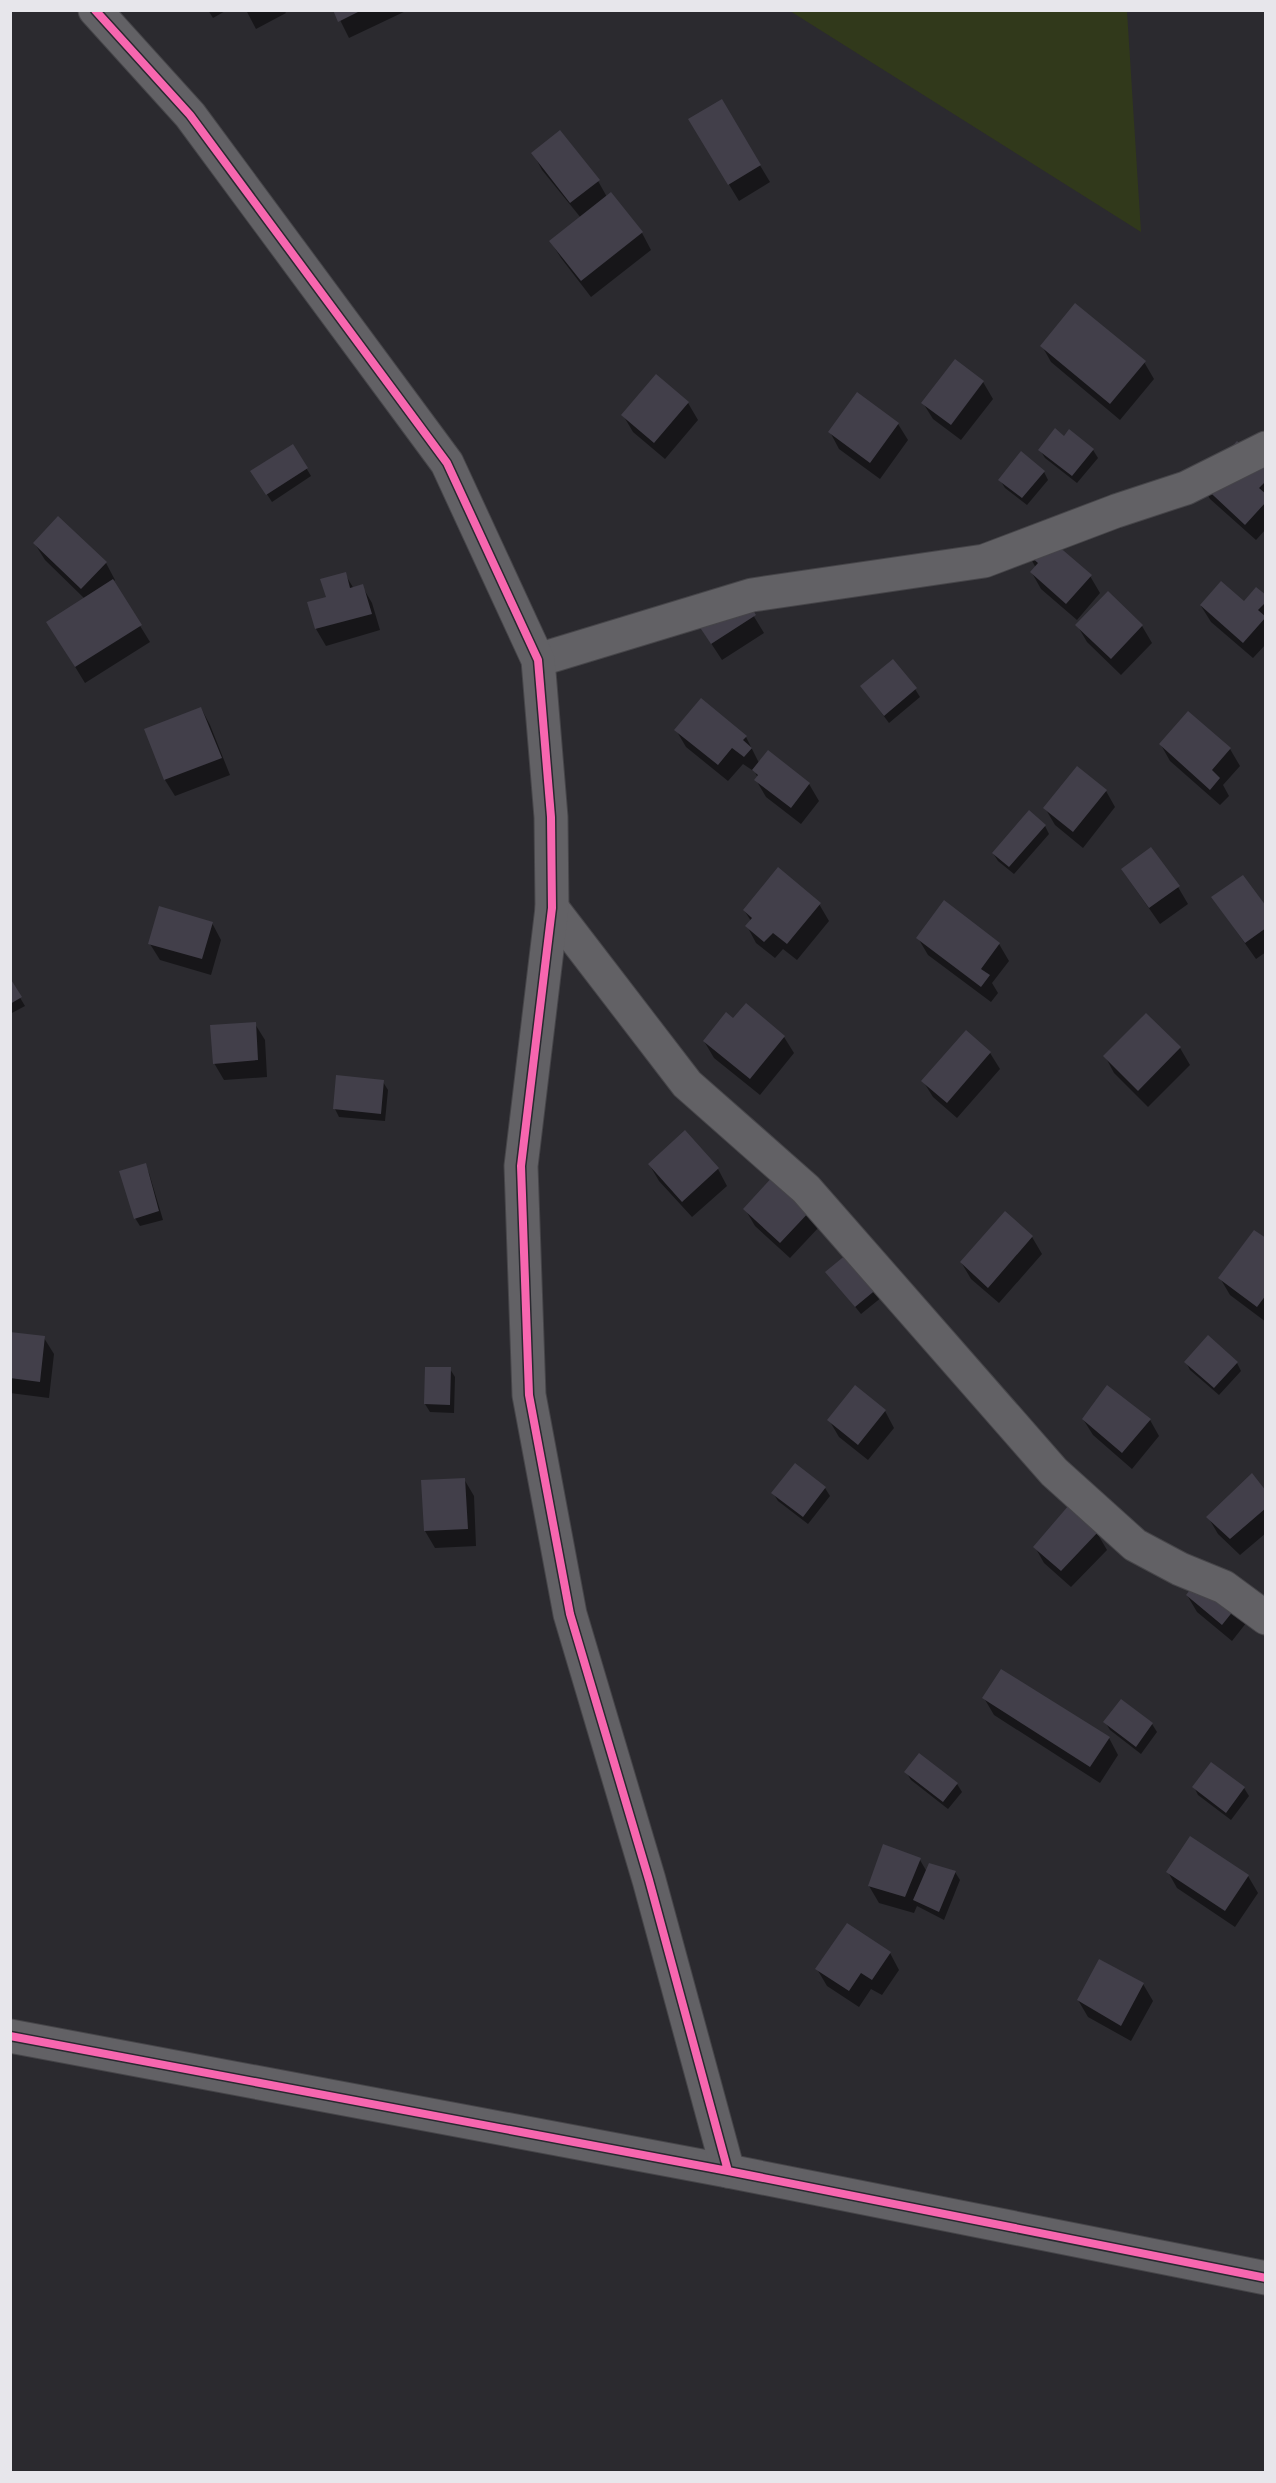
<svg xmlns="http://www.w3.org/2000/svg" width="1276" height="2483" viewBox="0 0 1276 2483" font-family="'PT Sans Narrow',sans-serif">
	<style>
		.green { fill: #31391b }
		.shadow { fill: #0007 }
		.building { fill: #423f4a }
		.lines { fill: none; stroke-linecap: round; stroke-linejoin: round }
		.minor-casing { stroke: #464549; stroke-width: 35 }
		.tertiary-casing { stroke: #464549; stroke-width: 35 }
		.minor { stroke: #626165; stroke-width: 33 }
		.tertiary { stroke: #626165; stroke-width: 33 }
		.cycleway-casing { stroke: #2a2930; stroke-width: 11 }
		.cycleway { stroke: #f766af; stroke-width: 8 }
	</style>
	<rect width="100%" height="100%" fill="#2b2a2f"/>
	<path class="green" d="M790,11h337l14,221z"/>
	<path class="shadow" d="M208,10h19l-14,8z
		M246,10h38l2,3 -30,16z
		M335,10h73l-59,28z
		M721,101l49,81 -31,19 -49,-81z
		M559,132l39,49 9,16 35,36 9,17 -60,47 -30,-39 -10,-16 30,-24 -39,-48 -9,-17z
		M1042,346l102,16 10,17 -34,41 -69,-58z
		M956,361l27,21 10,17 -32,41 -28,-21 -10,-16z
		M688,403l10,17 -33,39 -32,-27 -10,-17z
		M898,424l10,16 -28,39 -41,-30 -9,-17z
		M1064,438l29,12 5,8 -21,25 -32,-25 -5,-8z
		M293,446l18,30 -39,26 -15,-23z
		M1266,469v60l-10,11 -46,-41 -9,-16z
		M1044,472l4,8 -21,25 -22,-17 -5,-8z
		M35,544l71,19 9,17 -2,2 37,60 -65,41 -27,-44 27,-40 -40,-39z
		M1027,552l22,5 41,19 10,17 -23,27 -36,-31 -9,-16 4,-5z
		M345,574l9,15 8,-3 10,17 8,27 -54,16 -10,-17 -7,-26 19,-5z
		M736,587l28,46 -42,27 -19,-29z
		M1108,594l34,32 10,17 -31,32 -34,-33 -10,-17z
		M1266,597v47l-13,14 -42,-36 -10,-16 43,-3z
		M862,687l53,2 5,8 -31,26z
		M201,708l9,17 20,50 -55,21 -10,-16 -19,-50z
		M1188,713l42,36 10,17 -17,19 6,11 -9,9 -50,-44 -9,-16z
		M676,730l70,7 13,26 50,21 10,17 -18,23 -35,-27 -10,-17 2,-2 -3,-6 -12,-8 -15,17 -42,-34z
		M1106,791l9,16 -32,41 -28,-23 -10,-17z
		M1045,826l4,8 -35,40 -16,-13 -5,-8z
		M1122,870l56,17 10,17 -28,20z
		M1213,898l53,10v44l-10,7z
		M944,903l55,41 10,17 -17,22 6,10 -7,9 -63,-47 -10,-17z
		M819,904l10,17 -32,39 -14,-11 -8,9 -19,-15 -9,-17 4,-5 -7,-11z
		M212,923l9,17 -10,35 -51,-15 -10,-16z
		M10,981l15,25 -15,8z
		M733,1020l51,17 10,16 -34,42 -46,-37 -10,-17z
		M255,1024l10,16 2,37 -43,3 -10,-17z
		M1180,1048l10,17 -42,42 -34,-34 -9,-17z
		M990,1053l10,16 -43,49 -24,-21 -10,-16z
		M383,1082l5,8 -3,31 -46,-4 -4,-8z
		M649,1164l69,5 9,17 -35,31 -33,-36z
		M145,1165l4,8 14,47 -23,6 -5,-8z
		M775,1176l45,50 -30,32 -35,-32 -10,-17z
		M1005,1213l27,24 10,17 -43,49 -28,-24 -10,-17z
		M1266,1240v82l-36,-27 -10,-17z
		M847,1256l35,41 -21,17 -34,-42z
		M10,1333l34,5 10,16 -5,44 -39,-5z
		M1186,1362l51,1 4,8 -22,24 -29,-25z
		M427,1368l23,1 5,8 -1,36 -24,-1 -5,-8z
		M885,1411l9,17 -26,32 -29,-23 -10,-17z
		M1083,1419l67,1 9,16 -27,33 -39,-34z
		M464,1479l10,17 2,50 -41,2 -10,-17z
		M825,1488l5,8 -22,28 -30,-23 -5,-8z
		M1266,1494v39l-26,22 -22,-21 -10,-17z
		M1069,1507l28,26 10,17 -36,37 -27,-24 -9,-16z
		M1187,1595l67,18 -22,28 -35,-29z
		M984,1698l125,40 9,17 -18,28 -106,-68z
		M1121,1701l31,23 5,8 -16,22 -31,-24 -5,-8z
		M919,1755l38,29 5,8 -14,17 -37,-29 -5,-8z
		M1211,1764l33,24 5,8 -18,24 -33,-25 -4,-8z
		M920,1860l7,12h28l5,8 -16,40 -27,-14 -3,7 -35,-10 -10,-17z
		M1168,1872l80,4 10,17 -23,34 -58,-39z
		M890,1953l9,17 -17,25 -11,-6 -12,18 -32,-21 -10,-17z
		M1143,1984l10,17 -22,40 -43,-24 -10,-17z"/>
	<path class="building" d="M333,10h29l-24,12z
		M722,99l39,66 -33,20 -40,-66z
		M560,130l40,50 -30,23 -39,-50z
		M611,192l32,40 -62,49 -32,-40z
		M1075,303l71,58 -36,43 -70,-58z
		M955,359l29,22 -33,44 -30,-22z
		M656,374l33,28 -35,41 -33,-28z
		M857,392l42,31 -29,40 -42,-31z
		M1055,428l9,8 5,-7 25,20 -22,27 -34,-26z
		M1237,441l29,26v14l-7,7 7,6v8l-21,23 -46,-43z
		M293,444l15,24 -42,27 -16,-24z
		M1021,451l24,20 -23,27 -24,-18z
		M58,516l49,46 -26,27 -48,-46z
		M1035,542l14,13 8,-10 35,30 -26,29 -36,-32 8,-9 -13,-11z
		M346,572l4,16 13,-4 9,30 -57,15 -8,-27 19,-5 -6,-18z
		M113,579l29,46 -67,42 -29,-45z
		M1221,581l23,20 12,-14 10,8v7l-8,8 8,7 -23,26 -43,-38z
		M736,585l20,30 -45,29 -20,-30z
		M1108,591l35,34 -32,34 -36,-34z
		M893,659l24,29 -33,28 -24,-30z
		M701,698l46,38 -4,4 9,8 -8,9 -12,-9 -14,17 -44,-35z
		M201,707l21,51 -58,22 -20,-51z
		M1188,711l43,37 -19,22 8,8 -10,12 -51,-46z
		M768,750l42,33 -19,25 -37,-28 4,-5 -6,-5z
		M1077,766l30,24 -34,42 -30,-24z
		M1029,810l17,15 -37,42 -17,-14z
		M1151,847l29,39 -31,22 -28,-39z
		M778,867l43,36 -34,41 -14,-11 -9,9 -19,-16 7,-8 -9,-8z
		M1243,875l23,31v22l-21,15 -34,-46z
		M944,900l56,43 -19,26 9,6 -9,12 -65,-49z
		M159,906l54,16 -11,37 -54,-15z
		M10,978l12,19 -12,7z
		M746,1003l39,33 -35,43 -47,-38 23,-29 7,6z
		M1146,1013l35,34 -43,44 -35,-35z
		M256,1022l2,38 -45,4 -3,-39z
		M966,1030l25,22 -44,51 -26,-22z
		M336,1075l48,5 -3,34 -48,-5z
		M685,1130l34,38 -37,34 -34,-38z
		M146,1163l13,48 -25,8 -15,-48z
		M775,1174l37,35 -32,34 -37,-34z
		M1005,1211l28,25 -45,52 -28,-26z
		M1254,1230l12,8v57l-9,12 -39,-29z
		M847,1254l31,34 -23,19 -30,-35z
		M10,1332l35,4 -5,46 -30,-4z
		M1208,1335l30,27 -24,26 -30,-26z
		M425,1367h26l-1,38 -26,-1z
		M855,1385l31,25 -28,35 -31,-25z
		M1107,1385l44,34 -29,34 -40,-34z
		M795,1463l31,24 -23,30 -32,-24z
		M1252,1473l14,18v17l-36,31 -24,-22z
		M465,1478l3,51 -44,2 -3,-51z
		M1069,1505l29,27 -37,39 -28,-24z
		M1208,1566l38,29 -24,30 -36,-30z
		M1001,1669l109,68 -20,30 -108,-69z
		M1121,1699l32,24 -17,24 -33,-25z
		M919,1753l39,30 -15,19 -39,-30z
		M1211,1762l34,25 -19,26 -34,-26z
		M1190,1836l59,39 -24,36 -59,-39z
		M883,1844l38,14 -16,39 -37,-11z
		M929,1863l27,8 -17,41 -26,-12z
		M847,1923l44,29 -19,28 -11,-7 -12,18 -34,-22z
		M1099,1959l45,24 -23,43 -44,-26z"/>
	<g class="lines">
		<defs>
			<path id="minor" d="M538,660l214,-65 232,-34 132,-50 70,-23 80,-40
				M552,908l135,176 119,105 248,283 81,73 45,24 44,18 42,31
				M10,2036l718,135"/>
			<path id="tertiary" d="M95,10l95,105 257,348 91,197 13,157 1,91 -31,258 8,229 41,219 79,266 79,291 538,107"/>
		</defs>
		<use href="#minor" class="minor-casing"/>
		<use href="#tertiary" class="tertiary-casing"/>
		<use href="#minor" class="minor"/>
		<use href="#tertiary" class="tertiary"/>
		<defs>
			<path id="cycleway" d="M95,10l95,105 257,348 91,197 13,157 1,91 -31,258 8,229 41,219 79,266 79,291
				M10,2036l718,135 538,107"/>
		</defs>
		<use href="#cycleway" class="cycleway-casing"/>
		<use href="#cycleway" class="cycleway"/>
	</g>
	<rect width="1276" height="2483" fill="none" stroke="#e7e6eb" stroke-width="24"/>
</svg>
